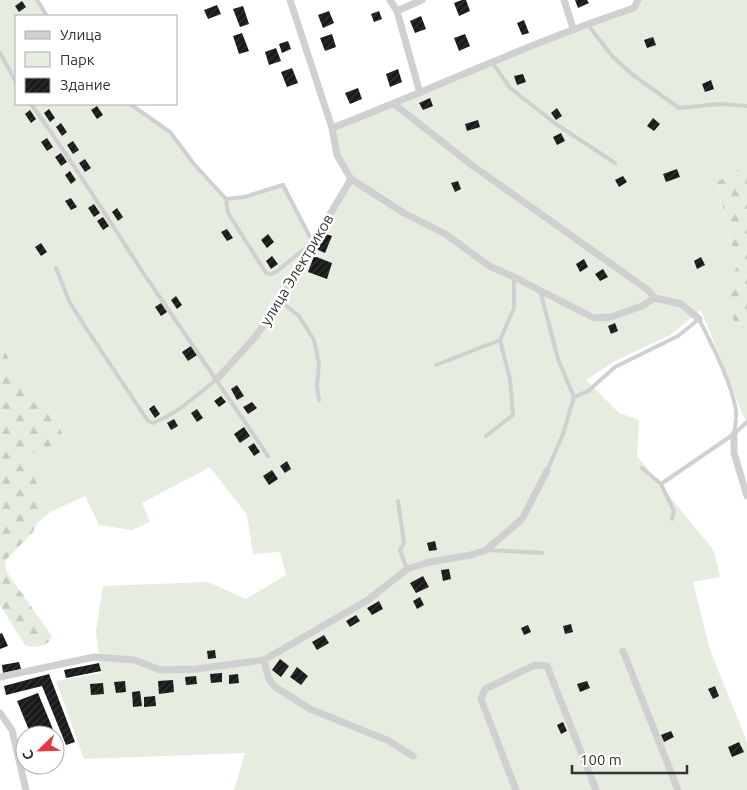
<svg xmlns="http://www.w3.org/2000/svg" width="747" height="790" viewBox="0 0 747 790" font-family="Ubuntu,sans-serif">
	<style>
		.green { fill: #e6ecdf }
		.forest { fill: url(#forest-firs) }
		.building { fill: url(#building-hatch) }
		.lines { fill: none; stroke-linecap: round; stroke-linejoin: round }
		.lane { stroke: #d0d0d0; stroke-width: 4 }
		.street { stroke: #d0d0d0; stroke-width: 7 }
		.labels { text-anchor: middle; stroke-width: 5; stroke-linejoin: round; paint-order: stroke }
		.street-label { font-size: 15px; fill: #333; stroke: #fff }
	</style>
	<defs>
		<pattern id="forest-firs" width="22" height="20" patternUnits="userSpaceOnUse" patternTransform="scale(1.25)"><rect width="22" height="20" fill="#e6ecdf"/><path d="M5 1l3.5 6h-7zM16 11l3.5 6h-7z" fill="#c6cbc0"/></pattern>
		<pattern id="building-hatch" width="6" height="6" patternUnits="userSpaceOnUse" patternTransform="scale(1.25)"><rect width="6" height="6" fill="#1a1a1a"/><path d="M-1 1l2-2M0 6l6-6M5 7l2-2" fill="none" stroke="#333"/></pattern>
	</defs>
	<rect width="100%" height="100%" fill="#fff"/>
	<path class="green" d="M0,0h37l10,16h-31v88h114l40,28 24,32 32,35 18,-2 39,-12 29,56 13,-26 26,-36 -14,-24 -5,-27 301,-120 5,-8h109v165l-30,18 20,84 -1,58 11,-3v103l-46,-115 -31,25 -55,26 -29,19 33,33 20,7 -2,36 77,95 6,26 -27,5 17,68 37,92v48h-513l11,-37 -161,6 -28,-78 45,-8 -5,-42 7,-45 105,-4 38,17 40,-24 -6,-23 -27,2 -6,-39 -37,-48 -68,36 8,19 -18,8 -33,-5 -14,-29 -35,16 -25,-55 40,-18 -12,-27 -34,-31 -19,-40z"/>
	<path class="forest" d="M747,165v157l-11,3 -15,-31 16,-27 -20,-85z
		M0,341l19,40 34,31 12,28 -40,17 25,55 -14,12 -3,8 -26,27 -2,5 1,7 46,65c-2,10 -18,13 -27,9l-25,-40z"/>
	<path class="building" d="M462,0h4l4,11 -11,5 -5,-13z
		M575,0h12l2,3 -11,5z
		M22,1l4,6 -7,5 -4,-6z
		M217,5l4,9 -13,5 -4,-9z
		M243,6l6,18 -9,3 -7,-18z
		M329,11l5,12 -11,5 -5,-13z
		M379,11l3,8 -8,3 -3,-8z
		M421,16l5,13 -11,4 -5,-12z
		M524,20l5,13 -7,2 -5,-12z
		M242,33l7,18 -10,3 -6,-18z
		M332,34l4,13 -11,4 -5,-13z
		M465,34l5,12 -11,5 -5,-13z
		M653,37l3,8 -9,3 -3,-8z
		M288,41l3,8 -9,4 -3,-9z
		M276,48l5,13 -12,4 -4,-13z
		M292,68l6,15 -11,4 -6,-15z
		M398,69l4,13 -12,5 -4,-13z
		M523,74l3,8 -9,3 -3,-9z
		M711,80l3,9 -9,3 -3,-8z
		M358,88l4,11 -12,5 -5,-11z
		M430,98l3,8 -10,4 -4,-7z
		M97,106l6,9 -6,4 -6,-9z
		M557,108l5,8 -6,4 -5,-7z
		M49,109l6,9 -5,4 -6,-9z
		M30,110l6,9 -5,4 -6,-9z
		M653,118l7,6 -6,7 -7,-5z
		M478,120l2,7 -13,4 -2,-7z
		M61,123l6,9 -5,4 -6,-9z
		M561,133l4,8 -8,4 -4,-8z
		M47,138l6,9 -6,4 -6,-9z
		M73,141l6,9 -6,4 -6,-9z
		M61,153l6,9 -6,4 -6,-9z
		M85,159l6,9 -6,4 -6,-9z
		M677,169l3,8 -14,5 -3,-8z
		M70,171l6,9 -5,4 -6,-9z
		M623,176l4,6 -8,5 -4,-7z
		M458,181l3,8 -6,3 -4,-9z
		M71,198l6,9 -6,3 -6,-9z
		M94,204l6,9 -6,4 -6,-9z
		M117,208l6,9 -5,4 -6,-9z
		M103,217l6,9 -6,4 -6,-9z
		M227,229l6,9 -6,3 -6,-9z
		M323,233l9,3 -7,17 -9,-4z
		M268,234l6,8 -7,6 -6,-8z
		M41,243l6,9 -6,4 -6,-9z
		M272,256l6,8 -7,5 -5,-8z
		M314,256l18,7 -5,16 -19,-7z
		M701,257l4,8 -8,4 -3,-8z
		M584,259l4,8 -8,5 -4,-8z
		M603,269l5,8 -8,4 -5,-7z
		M176,296l6,9 -5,4 -6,-9z
		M161,303l6,9 -6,4 -6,-9z
		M615,323l3,8 -7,3 -3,-8z
		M191,346l6,9 -9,6 -6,-9z
		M237,385l7,11 -7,4 -6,-11z
		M221,396l5,6 -7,5 -5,-6z
		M252,402l5,6 -9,6 -5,-7z
		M154,405l6,9 -5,4 -6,-9z
		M197,409l6,9 -6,4 -6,-9z
		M174,419l4,7 -7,4 -4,-7z
		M244,427l6,9 -10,7 -6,-9z
		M254,443l6,9 -6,4 -6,-9z
		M287,461l4,8 -6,4 -5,-7z
		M272,470l6,9 -9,6 -6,-9z
		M435,541l2,9 -8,1 -2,-8z
		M449,569l2,10 -8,2 -2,-11z
		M423,576l6,11 -13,6 -6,-10z
		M420,597l4,8 -7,4 -4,-8z
		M379,601l4,8 -11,6 -5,-7z
		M356,615l4,6 -10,6 -4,-6z
		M571,624l2,8 -8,2 -2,-8z
		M528,625l3,7 -7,3 -3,-7z
		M2,633l6,13 -8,3v-15z
		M324,635l5,8 -12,7 -5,-8z
		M215,650l1,8 -8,1 -1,-8z
		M280,659l9,7 -8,11 -9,-7z
		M19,662l2,7 -18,4 -1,-8z
		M99,663l2,8 -35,7 -2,-8z
		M297,667l11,9 -7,9 -11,-8z
		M222,673v9l-11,1 -1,-9z
		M49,674l26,68 -9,3 -24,-59 -36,9 -2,-9z
		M238,674l1,9 -10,1v-9z
		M196,676l1,8 -11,1 -1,-8z
		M173,680l1,12 -15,2 -1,-13z
		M125,681l1,11 -10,1 -2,-11z
		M587,681l3,7 -10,4 -3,-8z
		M103,683l1,11 -13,1 -1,-11z
		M715,686l4,10 -6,3 -5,-10z
		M140,691l2,15 -9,1 -1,-15z
		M38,693l24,58 -7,2v-18h-24l-14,-34z
		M155,696l1,10 -12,1v-10z
		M563,722l4,9 -6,3 -4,-9z
		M671,731l3,6 -10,5 -3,-7z
		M739,742l5,10 -12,5 -4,-10z"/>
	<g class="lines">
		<path class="lane" d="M37,0l10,16
			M588,25l25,32 20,18 46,33 41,-4 27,2
			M0,53l16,29
			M492,62l18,26 46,36 59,39
			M31,104c40,55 76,113 113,170 41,61 83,121 124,182
			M130,104l40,28 24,32 32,35 18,-2 39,-12 29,56
			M226,199l2,14 38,60 5,1 5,-2 32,-26
			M56,268l13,33 13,21 66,99 5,2c24,-9 44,-28 64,-44
			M540,290l18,69 16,38
			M280,301l19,15 15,24 5,24 -2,22 2,14
			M436,365l64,-25
			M486,436l27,-21 -3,-36 -10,-39 14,-32v-31
			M642,468l19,16 73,-50 13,-12
			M547,471l16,-37 11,-37 14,-6 27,-24 63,-31 21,-17c13,26 32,62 37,91 1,8 -1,16 -2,24
			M661,484l13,27 -2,8
			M398,501l6,42 -4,7 7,19
			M488,550l54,3"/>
		<path class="street" d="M290,0l42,128 5,27 14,24 53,34 43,22 42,31 25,11 80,41 17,-1 31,-11 13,-8 26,6 18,15
			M390,0l7,11 23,82
			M564,0l9,28
			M397,11l25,-11
			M394,104l79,62 175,124 7,8
			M332,128c101,-39 199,-86 302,-120l4,-8
			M217,379l39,-43 24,-35 32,-59 14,-21 25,-42
			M734,434v19l13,43
			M623,651l55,139
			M264,660l4,17 6,9 36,23 77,31 26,16
			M0,677l94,-20 41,3 25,10 36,-1 68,-9 104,-60 39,-31 23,-7 41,-7 15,-5 36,-31 25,-48
			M0,713l12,17 14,60
			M516,790l-35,-91 4,-10 50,-24 12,1 49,124"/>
	</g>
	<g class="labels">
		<g class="street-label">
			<text transform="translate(297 270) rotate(-59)" y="5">улица Электриков</text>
		</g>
	</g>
	<rect x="15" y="15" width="162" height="90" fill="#ffffff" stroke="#adadad"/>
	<rect x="25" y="31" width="25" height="8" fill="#d0d0d0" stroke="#adadad"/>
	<text x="60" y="40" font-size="15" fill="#333333">Улица</text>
	<rect x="25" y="52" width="25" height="15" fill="#e6ecdf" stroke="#adadad"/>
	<text x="60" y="65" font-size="15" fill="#333333">Парк</text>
	<rect x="25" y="78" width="25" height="15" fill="url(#building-hatch)" stroke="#adadad"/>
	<text x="60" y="90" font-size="15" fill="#333333">Здание</text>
	<g transform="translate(40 750) rotate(247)"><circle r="24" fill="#ffffff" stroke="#adadad"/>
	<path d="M0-4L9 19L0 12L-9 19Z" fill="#e63946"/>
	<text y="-8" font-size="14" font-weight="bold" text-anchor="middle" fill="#333333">С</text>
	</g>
	<path d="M572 765v8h115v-8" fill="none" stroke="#333333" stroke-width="2.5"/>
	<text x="580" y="765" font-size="15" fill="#333333" stroke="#ffffff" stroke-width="4" paint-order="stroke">100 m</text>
</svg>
